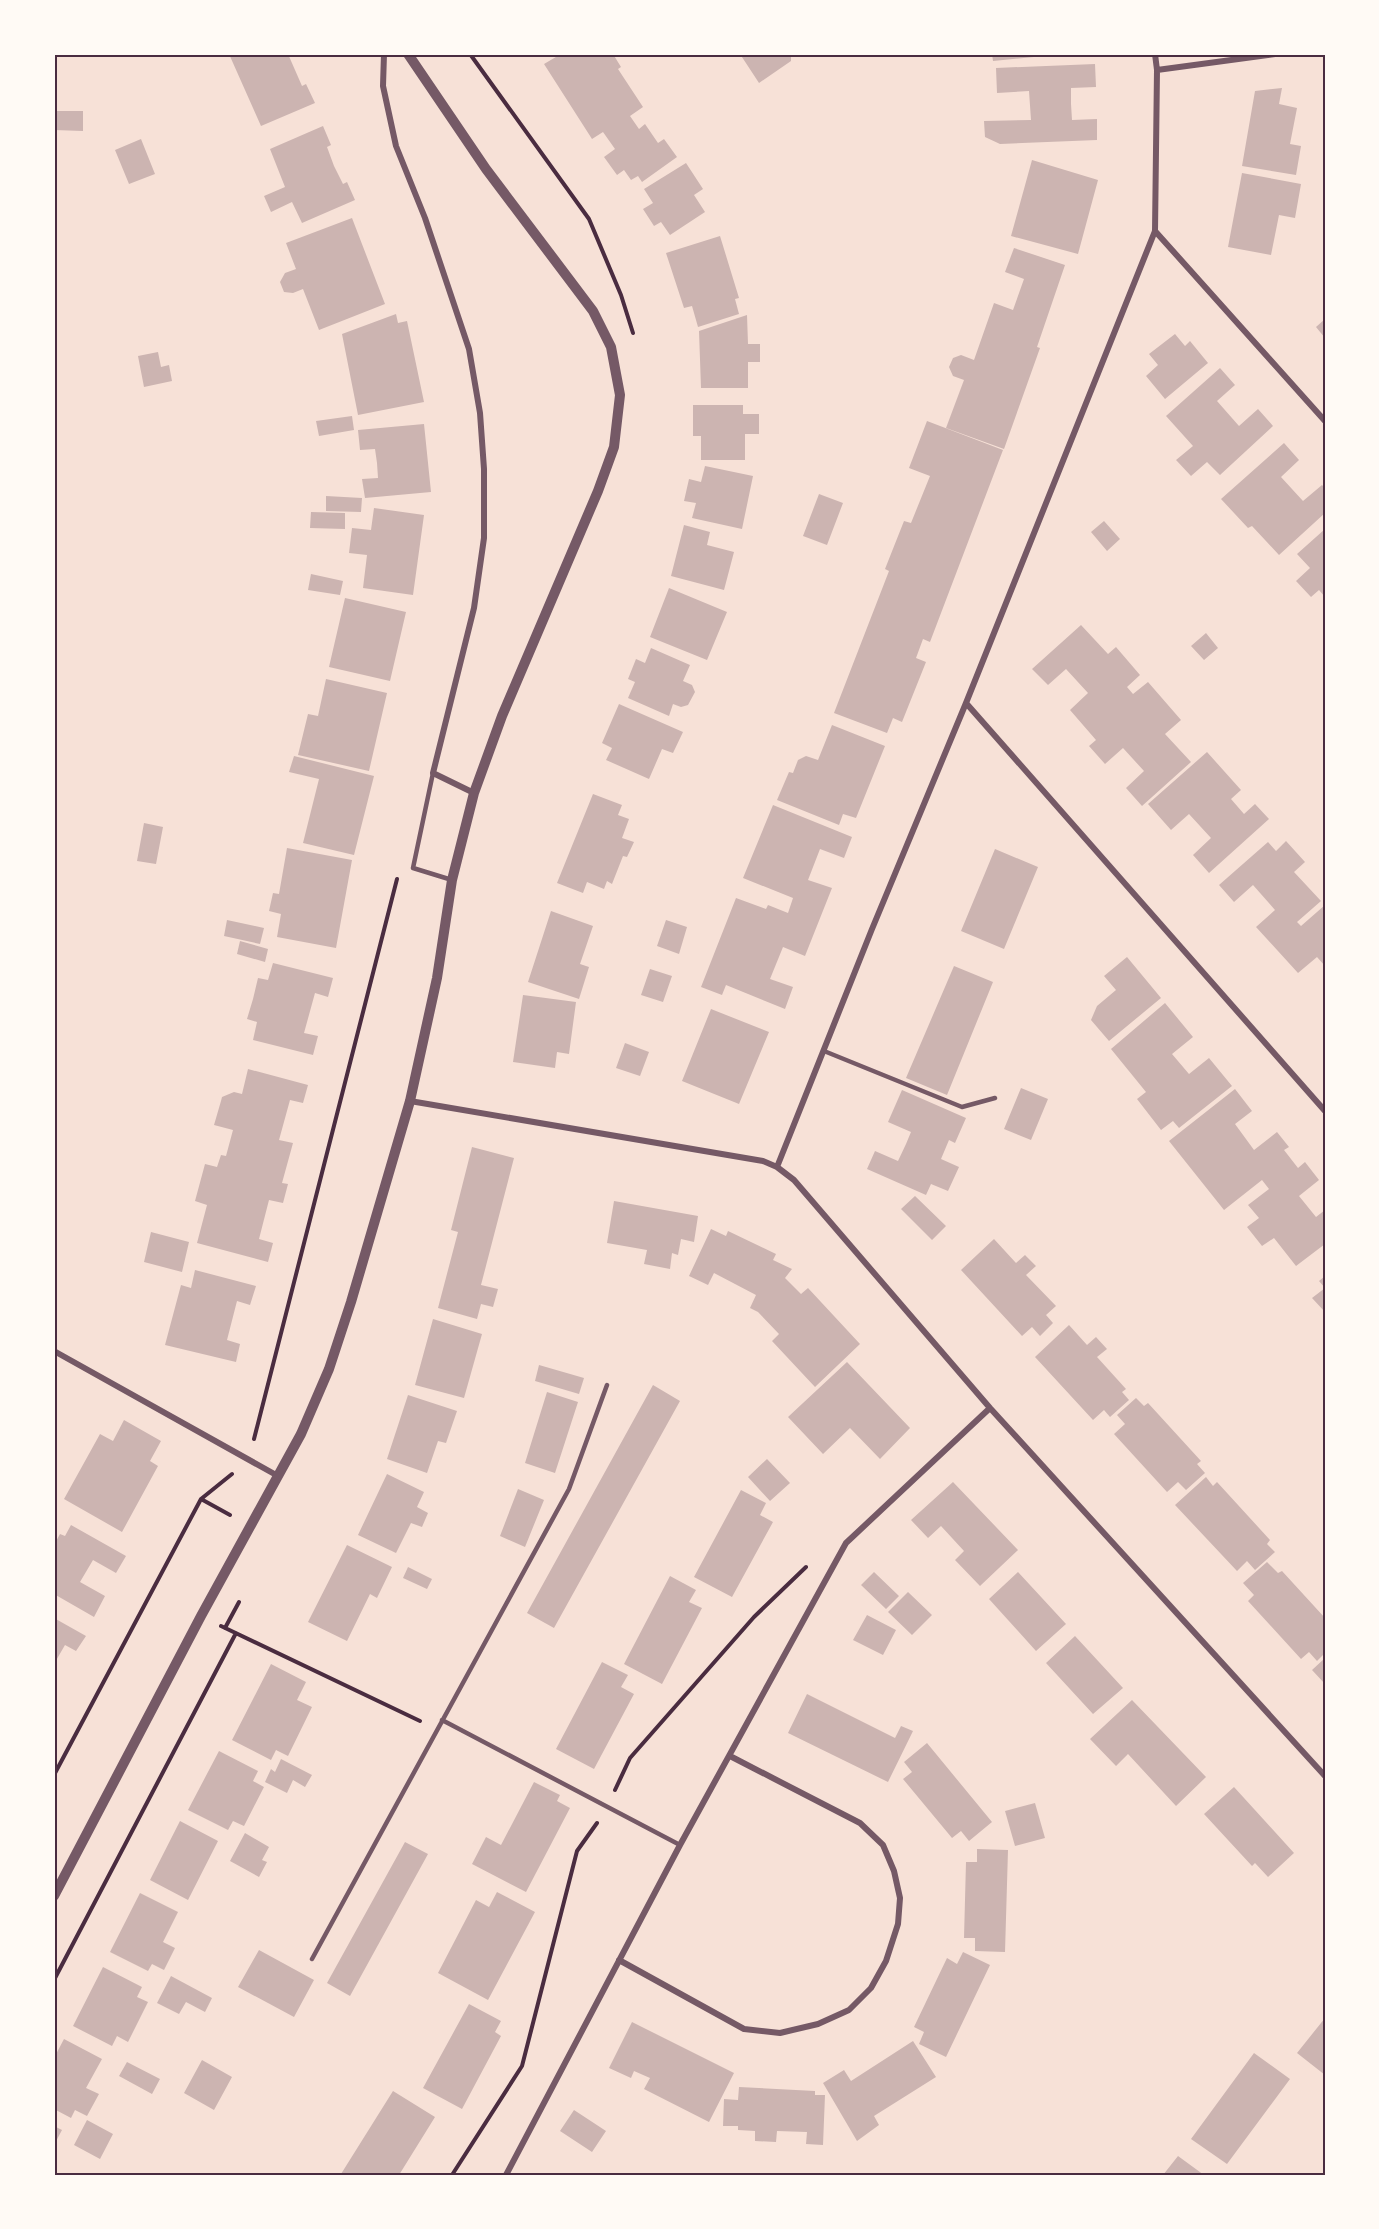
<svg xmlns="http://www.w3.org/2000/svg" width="1379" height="2229" viewBox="0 0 1379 2229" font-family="'DM Sans',sans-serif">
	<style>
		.building { fill: #ccb4b1 }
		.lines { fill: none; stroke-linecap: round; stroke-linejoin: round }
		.path { stroke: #4a2c40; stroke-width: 4 }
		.service { stroke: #755966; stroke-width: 4.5 }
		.minor { stroke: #755966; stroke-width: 6 }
		.tertiary { stroke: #755966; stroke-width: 10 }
		.neatline { fill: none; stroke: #4a2c40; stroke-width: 2 }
	</style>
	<rect width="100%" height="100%" fill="#f7e1d7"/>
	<path class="building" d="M229,54h59l14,32 4,-2 9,19 -54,23z
		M561,54h52l8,13 -3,2 25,38 -13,9 9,13 6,-5 13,19 6,-4 13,18 -35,25 -4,-6 -7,4 -7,-10 -7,5 -13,-18 11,-8 -12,-17 -11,7 -48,-75z
		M740,54h51v7l-32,22z
		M992,54h52v2l-51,5z
		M1095,64l1,23 -25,1v16l1,16 25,-1v21l-97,4 -15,-7 -1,-16 47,-1 -2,-29 -32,2 -1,-25z
		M1282,88l-3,16 18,4 -7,36 11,2 -5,29 -54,-9 13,-75z
		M54,111h29v20l-29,-1z
		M323,126l8,19 -4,2 7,19 9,18 4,-2 8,18 -53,23 -10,-21 -21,10 -7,-16 21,-9 -15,-38z
		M141,139l14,35 -26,10 -14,-34z
		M1032,160l66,20 -20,74 -67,-18z
		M686,163l17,26 -9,6 11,17 -35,23 -9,-13 -7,4 -11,-17 10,-6 -9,-14z
		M1242,173l59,11 -6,34 -16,-3 -8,40 -43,-8z
		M352,218l33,86 -66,26 -16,-41 -10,4 -9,-1 -4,-10 5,-9 11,-4 -10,-26z
		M720,236l19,62 -4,1 4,15 -41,13 -6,-21 -8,2 -18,-55z
		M1014,248l51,17 -28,82 3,1 -36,101 -58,-21 18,-48 -11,-4 -4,-9 4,-9 8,-3 13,5 20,-57 19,7 11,-31 -19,-7z
		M396,314l2,9 9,-2 17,81 -66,13 -16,-81z
		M747,315l1,29h12v18h-12v26h-47l-2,-57z
		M1325,319v19l-9,-11z
		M1175,334l10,12 5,-5 18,22 -43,36 -19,-23 12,-11 -9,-11z
		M158,352l3,15 8,-2 3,16 -28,6 -6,-31z
		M1220,368l15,17 -18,16 22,25 19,-17 15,17 -53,49 -13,-13 -16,14 -15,-16 17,-14 -27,-30z
		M693,405h50v9h16v20h-14v26h-44v-24h-8z
		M352,416l2,14 -35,6 -3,-15z
		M927,421l76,29 -73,192 -7,-3 -7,19 10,4 -24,60 -9,-4 -6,15 -53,-20 55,-142 -4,-2 19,-48 7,2 19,-47 -21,-8z
		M424,424l7,68 -66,6 -3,-19 16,-1 -1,-15 -2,-14 -15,1 -2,-20z
		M1284,443l15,17 -18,17 22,24 19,-16 3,3v25l-46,42 -27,-29 -4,2 -27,-29z
		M705,466l48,10 -11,53 -50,-11 4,-15 -12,-2 5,-22 12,3z
		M819,494l24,9 -16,42 -24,-9z
		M326,496l36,2 -1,14 -35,-1z
		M374,508l50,7 -11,80 -50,-7 4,-33 -18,-2 3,-25 19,2z
		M311,512l34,1v16l-35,-1z
		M1104,521l16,18 -13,12 -16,-19z
		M684,525l26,7 -3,13 27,7 -10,38 -53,-14z
		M1325,529v68l-6,-7 -8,7 -15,-16 14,-13 -13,-14z
		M311,574l32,7 -3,14 -32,-5z
		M669,588l58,24 -20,48 -57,-23z
		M345,598l61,14 -16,69 -61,-14z
		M1081,625l27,29 8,-7 24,28 -13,12 6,7 15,-12 33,38 -16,14 26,28 -49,44 -16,-18 18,-17 -21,-23 -18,16 -16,-18 7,-6 -26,-30 18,-17 -22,-24 -18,16 -16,-16z
		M1206,633l12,15 -14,12 -13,-14z
		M651,648l39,17 -7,16 9,4 3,7 -7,13 -7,2 -8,-3 -4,12 -41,-18 7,-16 -7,-3 8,-20 9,4z
		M326,679l61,14 -18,78 -71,-16 10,-41 10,2z
		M619,704l64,28 -10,21 -11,-4 -13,30 -43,-19 6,-12 -10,-5z
		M832,725l53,21 -29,72 -13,-4 -4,11 -62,-25 12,-28 4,1 5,-13 8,-4 12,4z
		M1207,752l34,38 -10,9 13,15 11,-10 14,15 -60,54 -16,-18 18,-17 -22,-24 -18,16 -23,-26z
		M294,756l80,20 -20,79 -51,-12 16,-64 -30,-7z
		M593,794l29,11 -4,10 11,4 -7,19 12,4 -7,15 -4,-1 -11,28 -5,-3 -3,8 -17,-7 -4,11 -26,-10z
		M773,805l79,32 -8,21 -24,-9 -12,31 24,8 -27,68 -22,-9 -13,32 23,8 -8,22 -59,-24 -4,10 -21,-8 35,-89 30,11 2,-4 20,8 5,-15 -50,-20z
		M144,823l19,4 -7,37 -19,-3z
		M1286,841l19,21 -11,10 27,29 -24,21 4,4 24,-21v61l-8,-9 -19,16 -42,-46 19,-17 -22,-25 -19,17 -15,-17 49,-43 8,9z
		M287,848l65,12 -16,88 -59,-11 4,-23 -12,-3 4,-18 6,1z
		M995,849l43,18 -34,82 -43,-18z
		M551,911l42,15 -13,38 9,3 -10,32 -51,-17z
		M227,920l37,8 -4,16 -36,-8z
		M666,920l21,7 -8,27 -22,-8z
		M240,941l28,8 -3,13 -28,-8z
		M1127,957l34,41 -52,43 -18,-21 6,-14 19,-16 -12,-14z
		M273,963l60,15 -5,19 -13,-4 -11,40 14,3 -5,19 -60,-15 4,-18 -10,-3 6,-20 5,-21 10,2z
		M954,966l39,16 -46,113 -41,-17z
		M650,969l22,7 -9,26 -22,-7z
		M523,995l53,7 -7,52 -12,-2 -2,16 -42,-6z
		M1165,1003l28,34 -21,17 17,20 20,-16 23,28 -53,42 -6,-7 -12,9 -24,-31 9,-7 -35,-43z
		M711,1009l58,23 -30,72 -57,-23z
		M625,1043l24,9 -9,24 -24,-8z
		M248,1069l60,16 -5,18 -13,-3 -11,40 14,3 -11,40 6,1 -5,19 -14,-3 -10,39 14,4 -5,19 -71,-19 10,-38 -12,-4 10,-37 12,3 4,-12 5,1 7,-26 -19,-5 7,-24 1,-4 12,-5 8,2z
		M1021,1088l27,11 -17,41 -27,-11z
		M1235,1089l17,22 -17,13 19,26 23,-18 12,15 -5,3 14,18 7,-6 14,18 -20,16 17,21 9,-7v34l-29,22 -22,-28 -12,8 -15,-19 12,-9 -11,-13 21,-16 -7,-9 -38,30 -55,-69z
		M902,1090l64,28 -11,25 -6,-3 -8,19 18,8 -11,24 -17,-7 -5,11 -59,-26 8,-18 23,10 8,-17 5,-12 -23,-10z
		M472,1147l42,11 -33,127 17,4 -5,18 -12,-3 -4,15 -39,-11 20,-76 -7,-2z
		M915,1196l31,30 -14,14 -31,-31z
		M614,1201l84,15 -4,26 -13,-3 -3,16 -6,-2 -2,16 -26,-5 3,-14 -40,-7z
		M711,1229l15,7 2,-5 48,23 -3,6 19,9 -7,9 16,16 7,-6 52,56 -45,43 -43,-46 7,-7 -21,-22 -8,-4 6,-13 -42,-22 -6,12 -19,-9z
		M151,1232l38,10 -7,30 -38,-10z
		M994,1239l22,24 9,-8 11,11 -10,9 30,31 -10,9 7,8 -13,13 -8,-9 -10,9 -61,-66z
		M195,1270l61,16 -6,19 -13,-4 -10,39 13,4 -4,18 -71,-17 16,-60 10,3z
		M1325,1276v36l-13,-14 13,-10 -6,-7z
		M433,1319l49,15 -18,64 -49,-13z
		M1069,1325l18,20 9,-8 11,12 -10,8 29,32 -4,3 7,8 -19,17 -6,-7 -11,10 -58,-63z
		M847,1362l63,66 -30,31 -30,-31 -27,26 -35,-37z
		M539,1365l45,13 -5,16 -44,-13z
		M653,1385l27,16 -126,227 -27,-15z
		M547,1392l31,10 -23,71 -30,-10z
		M408,1395l49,16 -11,32 -8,-2 -11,32 -40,-14z
		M1136,1398l8,8 4,-3 53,58 -4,3 8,9 -19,17 -8,-8 -11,10 -53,-58 11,-10 -8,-9z
		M124,1420l37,21 -11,20 8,5 -36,66 -58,-33 36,-65 13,7z
		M767,1459l23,24 -20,18 -22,-24z
		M387,1474l37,18 -7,15 11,6 -6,14 -11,-4 -15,30 -38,-18z
		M1206,1477l7,9 4,-4 53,58 -3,4 8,8 -20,18 -8,-9 -10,10 -62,-66z
		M953,1482l65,68 -38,36 -25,-26 9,-9 -23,-25 -13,12 -17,-18z
		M518,1489l26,11 -19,47 -25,-11z
		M741,1490l25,13 -6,12 13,7 -41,75 -38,-20z
		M71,1525l55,31 -10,17 -23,-13 -13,22 25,14 -11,21 -40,-23v-49l6,-11 5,2z
		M347,1545l45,22 -15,31 -7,-4 -23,47 -39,-19z
		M1267,1562l11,11 4,-2 43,47v35l-8,8 -8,-9 -8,7 -53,-58 6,-6 -11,-12z
		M408,1567l24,12 -5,10 -24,-11z
		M874,1572l25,24 -13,13 -25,-24z
		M1018,1572l48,52 -30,27 -47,-52z
		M670,1576l26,14 -7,12 13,6 -40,76 -38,-20z
		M908,1592l24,23 -20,20 -24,-23z
		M867,1615l29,15 -13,25 -30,-15z
		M54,1618l32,18 -10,15 -11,-6 -11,19z
		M1075,1636l48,52 -30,26 -47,-51z
		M1325,1658v26l-13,-14z
		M602,1662l26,13 -7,12 13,7 -40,75 -38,-20z
		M271,1664l35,18 -9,18 15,7 -24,49 -12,-6 -5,10 -39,-20z
		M807,1694l88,44 6,-12 12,5 -25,51 -100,-49z
		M1132,1700l74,77 -30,29 -48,-52 -12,12 -26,-27z
		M927,1743l65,79 -23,19 -8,-10 -9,7 -49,-59 9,-7 -8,-10z
		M219,1751l39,20 -5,10 11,6 -20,39 -11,-5 -5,9 -40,-20z
		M281,1759l31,16 -7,12 -12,-7 -6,13 -22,-11 6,-13 4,3z
		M534,1782l26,13 -3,6 13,7 -44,84 -54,-28 14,-27 15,8z
		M1234,1787l60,66 -26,24 -13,-14 -3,3 -48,-52z
		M1035,1803l10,35 -30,8 -10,-35z
		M180,1821l38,20 -30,59 -38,-20z
		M245,1833l24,14 -7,13 5,2 -8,15 -29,-16z
		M405,1842l23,12 -78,142 -23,-13z
		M977,1849l31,1 -3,102 -30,-1v-13h-11l2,-76h11z
		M497,1892l38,20 -47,88 -50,-27 38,-73 13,7z
		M140,1893l38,19 -15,30 12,6 -11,22 -12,-6 -4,7 -38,-19z
		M259,1950l55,30 -20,37 -56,-30z
		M963,1952l27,13 -44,92 -27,-13 5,-12 -10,-5 33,-69 10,6z
		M103,1967l39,20 -5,10 11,5 -20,40 -11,-6 -5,10 -39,-20z
		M171,1976l41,22 -7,14 -19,-10 -7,12 -22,-11z
		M469,2004l32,17 -6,11 6,4 -39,73 -39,-21z
		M1325,2018v57l-28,-22z
		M632,2022l102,51 -25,49 -65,-33 6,-11 -16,-7 -3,7 -22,-10z
		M64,2039l38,20 -16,29 13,6 -12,22 -12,-6 -4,8 -17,-9v-51z
		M913,2041l23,36 -62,39 5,9 -22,16 -34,-58 21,-13 7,11z
		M1254,2053l36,26 -63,85 -36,-25z
		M202,2060l30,17 -18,33 -30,-17z
		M127,2062l33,17 -8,15 -33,-18z
		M739,2087l76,4v4h10l-2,50 -17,-1 1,-12 -30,-1 -1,11 -21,-1v-10l-17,-1v-4h-15l1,-27 14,1z
		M393,2091l42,26 -36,58h-56l-2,-1z
		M574,2110l32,21 -14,21 -32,-21z
		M87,2120l26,14 -13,25 -26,-14z
		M54,2126l8,4 -8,15z
		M1178,2156l26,19h-41z"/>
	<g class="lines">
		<path class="path" d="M470,54l119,165 32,76 12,38
			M254,1439l143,-560
			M201,1499l29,16
			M221,1626l199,95
			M225,1628l14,-26
			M54,1775l147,-276 31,-25
			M615,1790l15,-32 124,-141 52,-50
			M54,1980l182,-347
			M452,2175l70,-109 55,-215 20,-28"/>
		<path class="service" d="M433,773l-20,95 39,12
			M824,1051l138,56 33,-9
			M442,1720l238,125
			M312,1959l257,-470 38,-104"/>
		<path class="minor" d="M384,54l-1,32 13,60 29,72 44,131 11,64 4,56v69l-10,70 -41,165 41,20
			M1157,70l118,-16
			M1155,231l170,190
			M966,703l359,408
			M410,1101l353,60 14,6 17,13 196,228 335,368
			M777,1167l95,-238 94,-226 189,-472 2,-161 -2,-16
			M54,1351l224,125
			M619,1960l125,69 36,4 38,-9 31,-14 22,-22 15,-27 12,-37 2,-26 -6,-27 -11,-26 -23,-22 -130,-67
			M506,2175l174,-330 166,-302 144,-135"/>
		<path class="tertiary" d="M54,1896l147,-280 100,-182 28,-65 22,-67 59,-201 27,-123 15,-98 22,-87 28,-77 96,-225 16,-44 6,-52 -9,-48 -18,-36 -107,-142 -78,-115"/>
	</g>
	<rect width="1379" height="2229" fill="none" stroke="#fffaf5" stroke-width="111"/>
	<rect x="56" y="56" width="1268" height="2118" class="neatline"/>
</svg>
